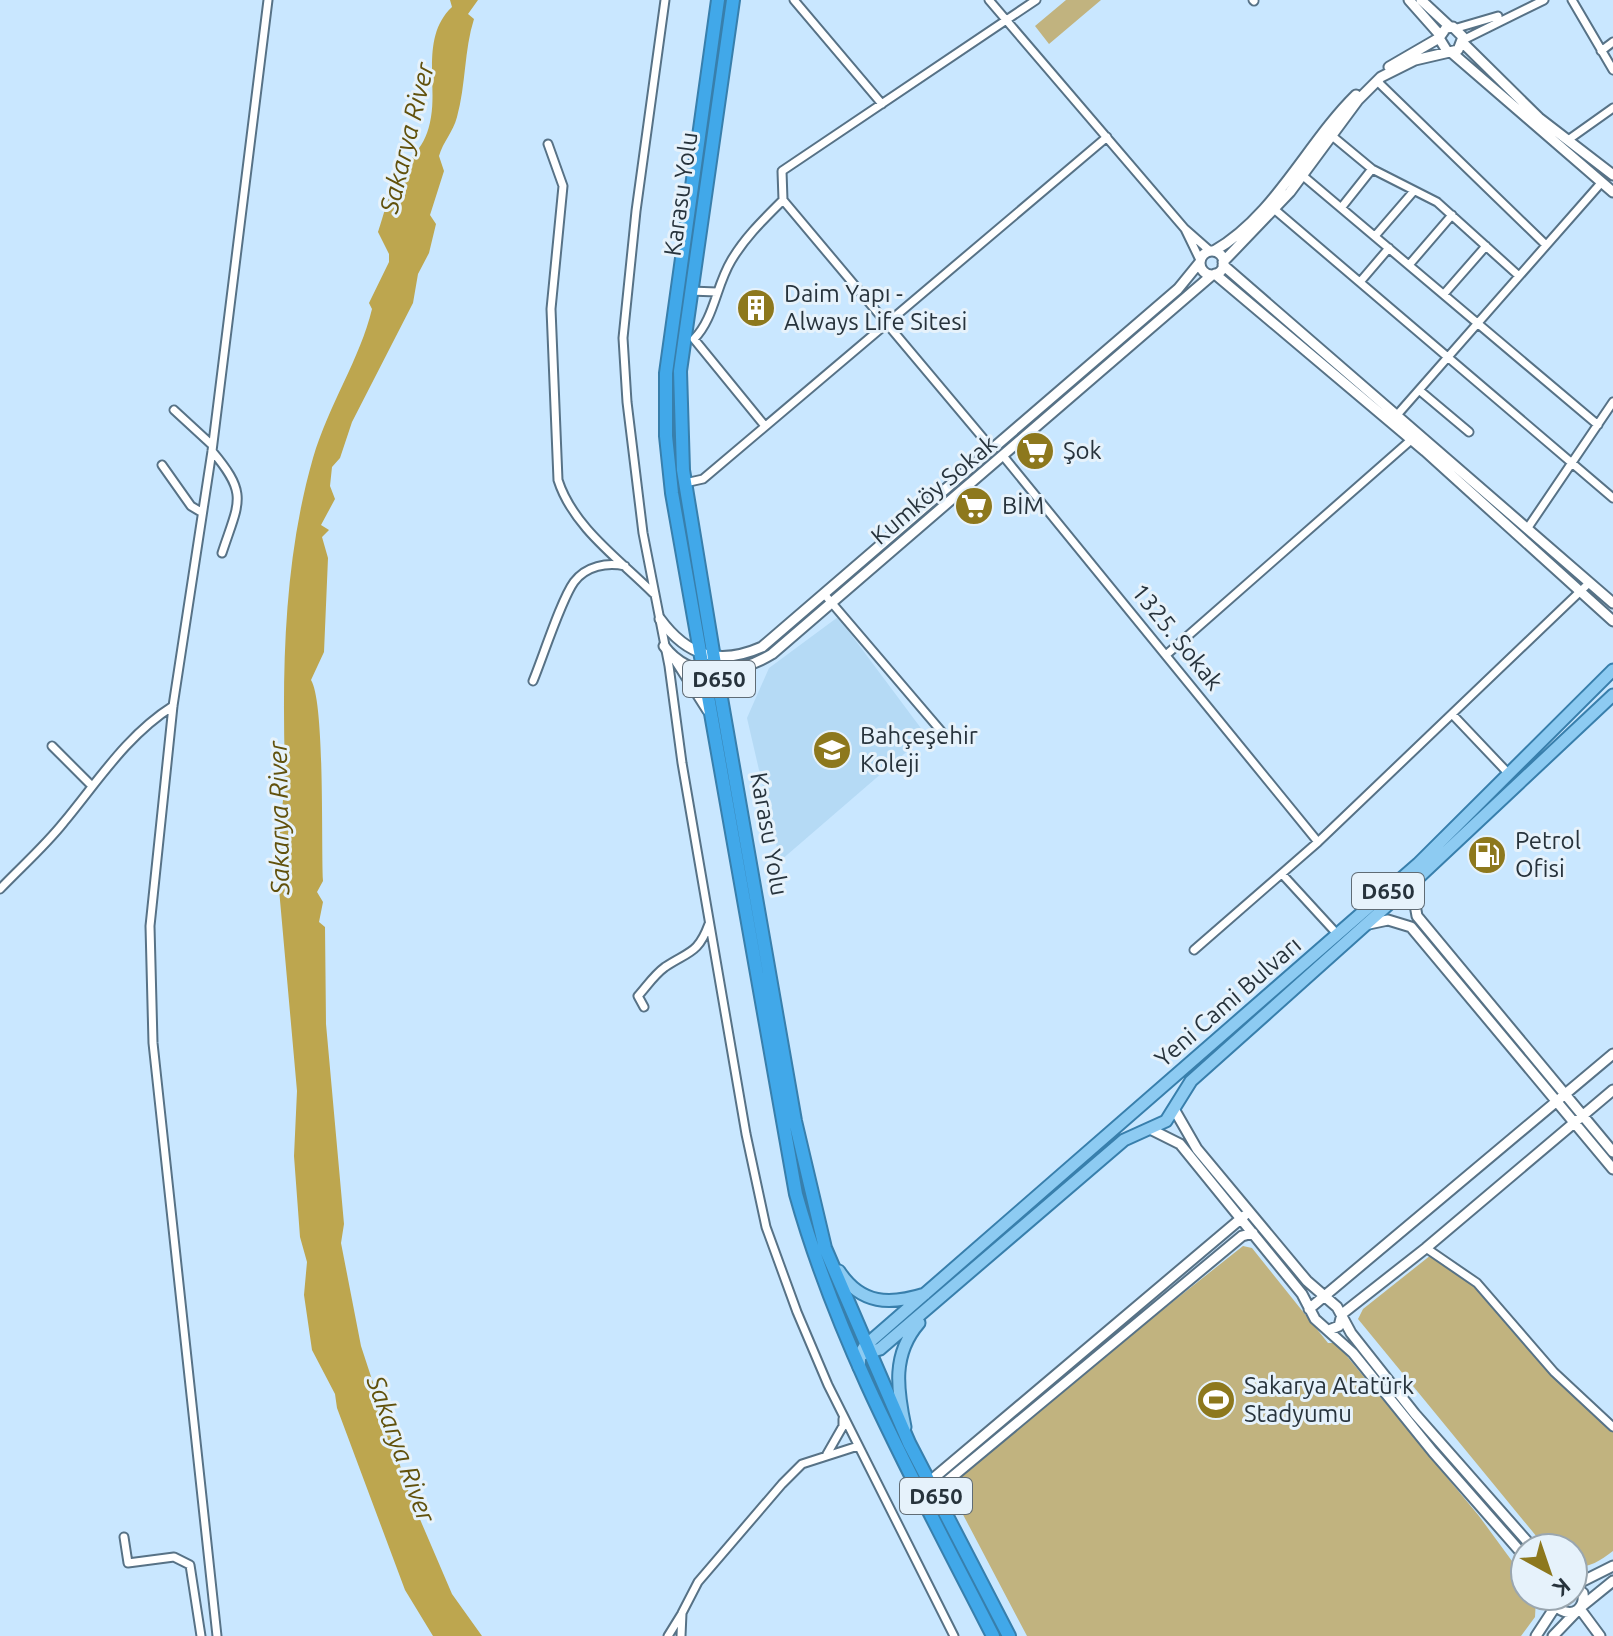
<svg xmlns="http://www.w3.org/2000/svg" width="1613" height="1636" viewBox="0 0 1613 1636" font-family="Ubuntu,sans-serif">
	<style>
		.built { fill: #b5daf5 }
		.green { fill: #c1b37f }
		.water { fill: #bda64f }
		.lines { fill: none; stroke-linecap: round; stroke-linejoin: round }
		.street-casing { stroke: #577286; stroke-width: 11 }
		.secondary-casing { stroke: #577286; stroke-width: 13 }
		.primary-casing { stroke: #387fac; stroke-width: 15 }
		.highway-casing { stroke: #387fac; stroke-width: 16 }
		.street { stroke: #fff; stroke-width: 7 }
		.secondary { stroke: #fff; stroke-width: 9 }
		.primary { stroke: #8dcbf2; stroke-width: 11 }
		.highway { stroke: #41a8e9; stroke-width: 12 }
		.labels { text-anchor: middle; stroke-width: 6; stroke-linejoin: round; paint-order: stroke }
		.shield { fill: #e6f2fb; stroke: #606c75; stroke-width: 2 }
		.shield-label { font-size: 22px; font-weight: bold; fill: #27333c }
		.street-label { font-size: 24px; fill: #27333c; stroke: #e6f2fb }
		.poi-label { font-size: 24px; fill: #27333c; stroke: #e6f2fb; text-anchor: start }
		.water-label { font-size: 26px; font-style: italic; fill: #61510c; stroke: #e6f2fb }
	</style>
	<rect width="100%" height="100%" fill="#c9e7ff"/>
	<path class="built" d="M838,617l88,118 -146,126 -33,-143 22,-50z"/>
	<path class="green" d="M1066,0h35l-52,44 -14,-18z
		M1243,1246l9,2 76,95h8l143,173 41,56 5,8v16l11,2 -1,19 -14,19h-494l-78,-148 28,-31z
		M1431,1255l35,21 147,153v122c-13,10 -23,16 -39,17l-1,-20h-27l-188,-229 5,-10z"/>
	<path class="water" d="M450,0h28l-10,14 6,5c-10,31 -8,66 -17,98 -4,15 -14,25 -18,39l5,15 -14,44 6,9 -7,29 -11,21 -5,29 -61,119 -12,36 -8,9 -2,19 5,13 -14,26 8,5 -7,7 6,21 -4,94 -13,28c14,22 10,163 12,201l-6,11 6,10 -4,20 6,5 1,97 18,200 -3,19 20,103 49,150 42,98 30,42h-49l-28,-46 -68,-182 -2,-14 -23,-44 -8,-55 3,-33 -7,-25 -6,-81 3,-65 -18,-202 1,-66 4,-30 -3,-7 4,-14c-3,-104 -1,-213 28,-314 16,-54 47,-99 59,-149l-3,-6 20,-41v-8l-11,-22c6,-18 10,-36 19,-53 13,-25 29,-29 34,-62 6,-34 -10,-81 21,-110z"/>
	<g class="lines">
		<defs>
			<path id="street" d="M665,0l-29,211 -13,127 4,64 16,131 26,133 13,97 64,371 20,93 31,85 31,73 126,251
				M794,0l88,104
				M989,0l196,229
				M1253,0l1,1
				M1572,0l41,70
				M1457,28l41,-12
				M1463,40l81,-40
				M1601,51l12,-9
				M1377,81l169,164
				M1331,135l41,34 65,33 82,74
				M1568,140l45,-32
				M548,144l15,42 -12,123 7,171c15,47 61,79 95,113
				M1302,175l296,250
				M783,200l-1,-29 254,-171
				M1341,208l31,-39
				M1274,209l339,289
				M1375,236l38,-44
				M1200,260l-15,-31 25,22
				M1409,265l43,-50
				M1360,282l29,-34
				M690,291l27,1
				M1444,294l42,-48
				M1419,390l50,42
				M174,410l38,35
				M1397,415l204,-232
				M765,426l-71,-87c20,-20 22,-53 37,-78 14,-24 33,-42 52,-61l210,250
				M212,451c37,44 27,50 10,102
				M1004,457l314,385
				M162,465l29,41 10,6
				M685,483l18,-4 404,-342
				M1527,529l86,-127
				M825,595l122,143
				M1166,655l245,-215
				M674,659l33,52
				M533,681c10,-24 28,-81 41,-99 12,-16 33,-20 51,-16
				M1452,714l56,59
				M52,746l40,40
				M1282,874l56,61
				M0,889c21,-22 45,-43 64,-67 34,-41 63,-87 109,-116
				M1194,950l124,-108 271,-259
				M644,1007l-6,-11c9,-10 16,-21 27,-29 24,-16 33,-13 44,-43
				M1426,1248l51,35 77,89 59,55
				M827,1454l16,-28v-7
				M124,1537l4,26 46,-6 16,8 11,71
				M217,1636l-64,-593 -3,-117 23,-220 39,-255 56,-451
				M668,1636l13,-21
				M681,1636l1,-23 16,-31 84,-98 20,-20 56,-18"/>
			<path id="secondary" d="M1409,0l31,35
				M1421,0l29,27
				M1463,43l76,75 74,57
				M1451,52l162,140
				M1389,67l50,-29
				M1214,251c61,-35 93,-108 142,-156
				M1200 263a12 12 0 1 1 24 0a12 12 0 1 1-24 0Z
				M1223,262l67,-70 68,-92 23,-23 34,-17 43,-10 5,-13 -10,-10 -7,1 -7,10 8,13
				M1223,265l390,338
				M1215,274l210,177 188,170
				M660,619c27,37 59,47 102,28l416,-358 22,-27
				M664,646c27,36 73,29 108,8l440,-379
				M1418,878l-4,21 3,17 196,236
				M1369,924l19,-4 23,7 202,242
				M1174,1109l23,40 110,132 30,26 14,26 64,81 118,134
				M1150,1129l30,15 122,150 13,25 38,34 80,99 92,105
				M1309,1309l304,-255
				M1329,1330l10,-4 3,-12 84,-66 187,-158
				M929,1482l315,-266
				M934,1492l308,-256 11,-3
				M1575,1585l38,-19
				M1556,1596l5,14c13,7 24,-2 22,-17l-10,-8
				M1581,1607l32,-26
				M1580,1609l20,27
				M1536,1636l21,-32
				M1553,1636l25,-26"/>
			<path id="primary" d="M839,1271c22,34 51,34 86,23
				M863,1354l17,-5 244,-209 42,-19 25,-40 227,-203 195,-183
				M859,1367l1,-13 5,-8 553,-482 195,-194
				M905,1427c-8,-38 -13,-73 14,-104"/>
			<path id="highway" d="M718,0l-52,373v63l6,57 124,701c44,157 124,298 197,442
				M733,0l-53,371 3,99 31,188 81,463 30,127 84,195 100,193"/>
		</defs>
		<use href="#street" class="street-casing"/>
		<use href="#secondary" class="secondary-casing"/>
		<use href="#primary" class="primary-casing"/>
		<use href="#highway" class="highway-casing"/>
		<use href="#street" class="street"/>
		<use href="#secondary" class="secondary"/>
		<use href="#primary" class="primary"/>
		<use href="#highway" class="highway"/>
	</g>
	<defs>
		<symbol id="building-disc" viewBox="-11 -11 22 22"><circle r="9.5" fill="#8d781d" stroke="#e6f2fb"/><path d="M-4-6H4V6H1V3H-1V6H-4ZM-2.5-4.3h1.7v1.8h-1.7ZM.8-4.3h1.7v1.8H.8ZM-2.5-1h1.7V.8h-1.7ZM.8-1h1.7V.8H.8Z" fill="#fff"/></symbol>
		<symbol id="supermarket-disc" viewBox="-11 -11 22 22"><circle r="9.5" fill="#8d781d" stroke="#e6f2fb"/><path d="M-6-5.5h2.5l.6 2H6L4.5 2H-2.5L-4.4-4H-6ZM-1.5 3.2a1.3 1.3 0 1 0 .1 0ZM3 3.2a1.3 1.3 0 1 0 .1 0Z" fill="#fff"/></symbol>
		<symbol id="school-disc" viewBox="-11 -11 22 22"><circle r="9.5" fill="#8d781d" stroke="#e6f2fb"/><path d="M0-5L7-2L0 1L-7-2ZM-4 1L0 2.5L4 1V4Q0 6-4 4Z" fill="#fff"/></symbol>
		<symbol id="fuel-disc" viewBox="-11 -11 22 22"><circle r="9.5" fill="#8d781d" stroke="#e6f2fb"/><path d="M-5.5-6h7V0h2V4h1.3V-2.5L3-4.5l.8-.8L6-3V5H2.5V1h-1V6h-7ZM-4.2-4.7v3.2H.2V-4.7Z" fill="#fff"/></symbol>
		<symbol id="stadium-disc" viewBox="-11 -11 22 22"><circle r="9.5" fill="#8d781d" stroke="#e6f2fb"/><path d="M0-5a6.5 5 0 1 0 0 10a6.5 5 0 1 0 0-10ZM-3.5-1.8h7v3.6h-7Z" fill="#fff"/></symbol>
	</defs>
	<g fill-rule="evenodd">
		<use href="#building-disc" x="734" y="286" width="44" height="44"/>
		<use href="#supermarket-disc" x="1013" y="429" width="44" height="44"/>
		<use href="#supermarket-disc" x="952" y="484" width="44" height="44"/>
		<use href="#school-disc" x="810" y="728" width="44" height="44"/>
		<use href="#fuel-disc" x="1465" y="833" width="44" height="44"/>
		<use href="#stadium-disc" x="1194" y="1378" width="44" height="44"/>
	</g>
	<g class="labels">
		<g class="shield">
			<rect x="683" y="661" width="72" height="36" rx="6"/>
			<rect x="1352" y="873" width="72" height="36" rx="6"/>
			<rect x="900" y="1478" width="72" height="36" rx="6"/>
		</g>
		<g class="shield-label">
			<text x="719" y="687">D650</text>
			<text x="1388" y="899">D650</text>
			<text x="936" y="1504">D650</text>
		</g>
		<g class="street-label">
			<text transform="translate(681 194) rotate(-82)" y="8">Karasu Yolu</text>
			<text transform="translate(934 490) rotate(-40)" y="8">Kumköy Sokak</text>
			<text transform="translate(1177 637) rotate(51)" y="8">1325. Sokak</text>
			<text transform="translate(769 834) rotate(80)" y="8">Karasu Yolu</text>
			<text transform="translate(1228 1002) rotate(-41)" y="8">Yeni Cami Bulvarı</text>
		</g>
		<g class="poi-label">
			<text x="784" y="302">Daim Yapı -<tspan x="784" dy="28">Always Life Sitesi</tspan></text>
			<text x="1063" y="459">Şok</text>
			<text x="1002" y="514">BİM</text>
			<text x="860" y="744">Bahçeşehir<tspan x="860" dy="28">Koleji</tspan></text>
			<text x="1515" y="849">Petrol<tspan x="1515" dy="28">Ofisi</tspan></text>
			<text x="1244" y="1394">Sakarya Atatürk<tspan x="1244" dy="28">Stadyumu</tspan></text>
		</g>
		<g class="water-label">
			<text transform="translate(407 138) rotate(-76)" y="9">Sakarya River</text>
			<text transform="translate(279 818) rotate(-91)" y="9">Sakarya River</text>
			<text transform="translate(401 1449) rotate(70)" y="9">Sakarya River</text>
		</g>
	</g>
	<g transform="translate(1549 1572) rotate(140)"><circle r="38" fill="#e6f2fb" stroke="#9aa6af" stroke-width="2"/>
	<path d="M0-6L14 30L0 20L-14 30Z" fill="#8d781d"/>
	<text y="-12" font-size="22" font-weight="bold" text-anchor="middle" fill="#27333c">K</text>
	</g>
</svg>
